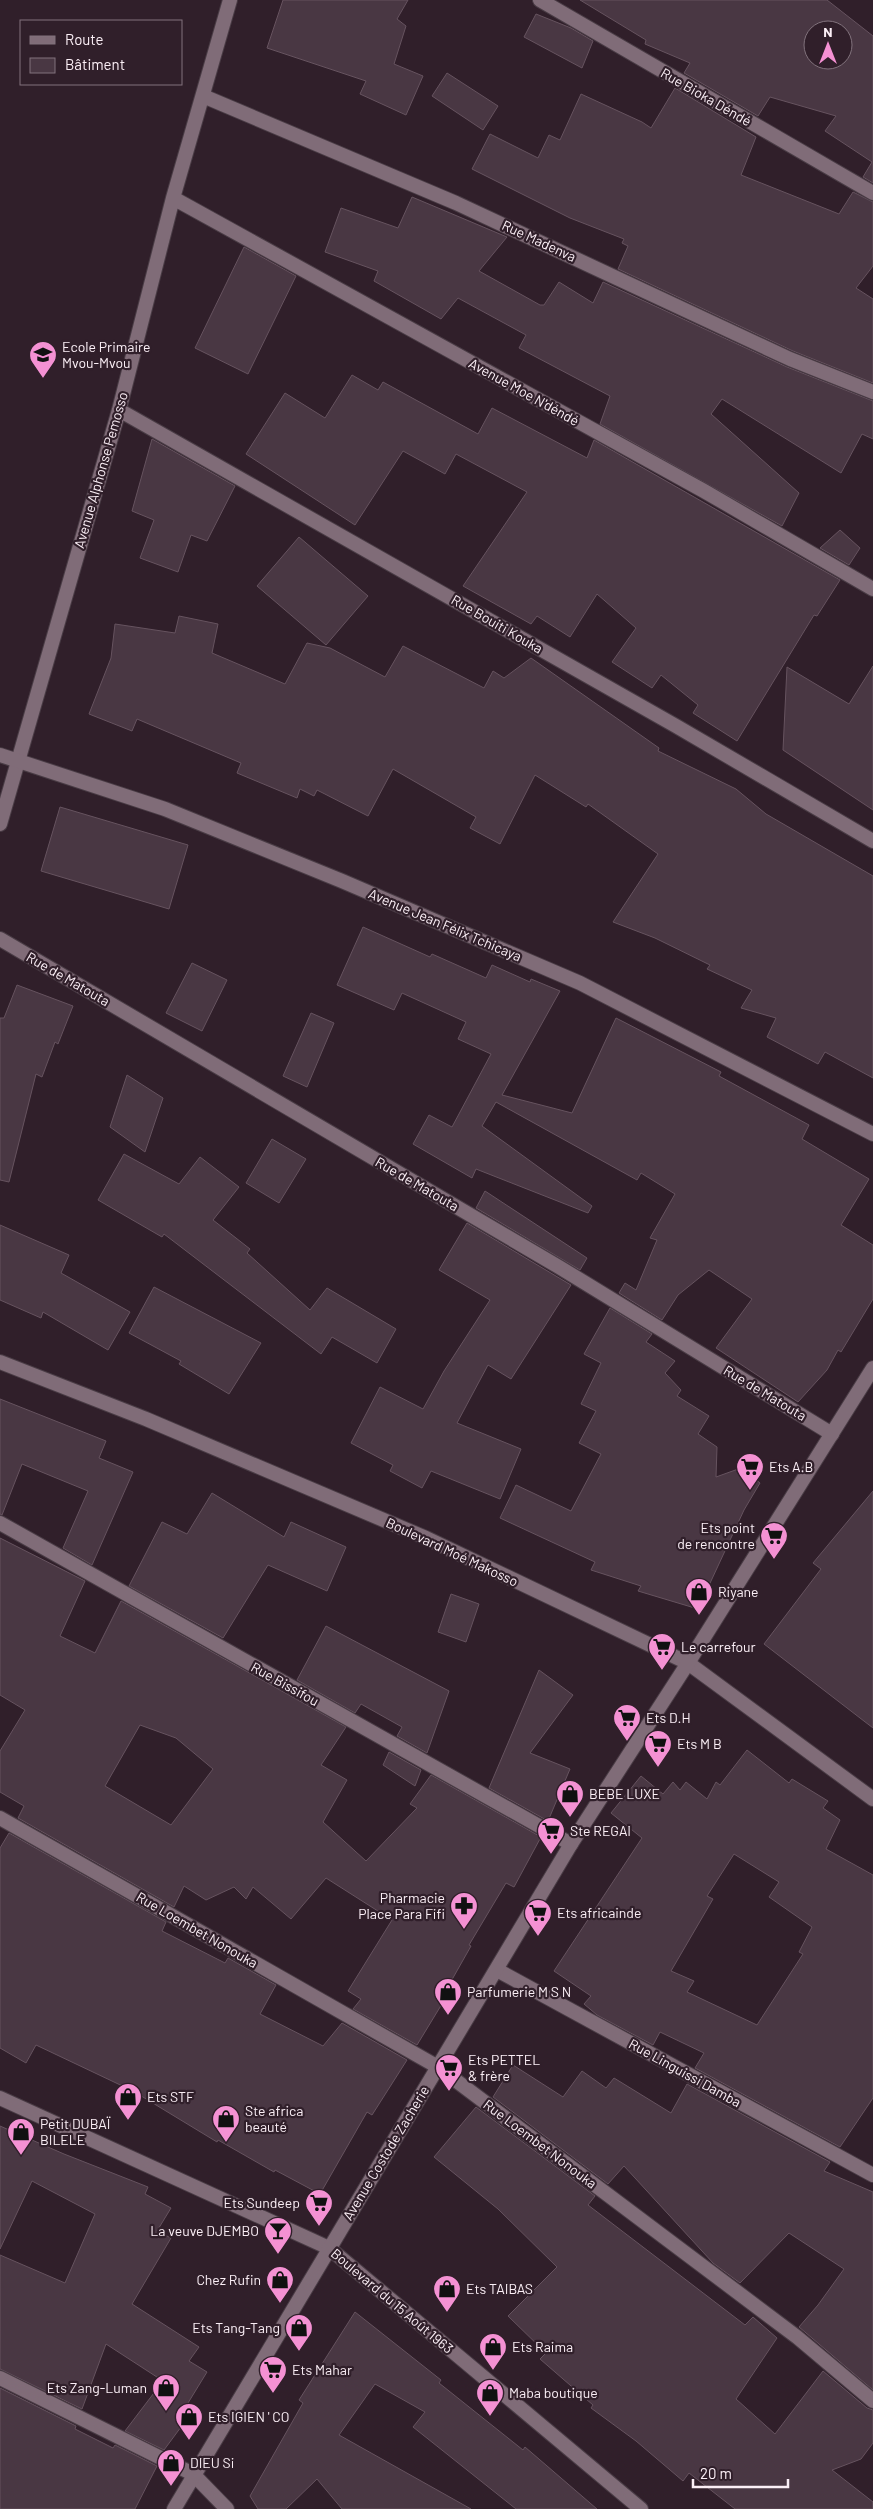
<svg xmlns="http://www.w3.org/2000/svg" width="873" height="2509" viewBox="0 0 873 2509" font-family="Barlow,sans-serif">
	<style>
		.building { fill: #493743; stroke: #66535f; fill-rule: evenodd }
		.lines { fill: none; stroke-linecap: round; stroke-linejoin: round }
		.minor-casing { stroke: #493c45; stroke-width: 16 }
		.tertiary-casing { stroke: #493c45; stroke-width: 16 }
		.minor { stroke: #806c78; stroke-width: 14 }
		.tertiary { stroke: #806c78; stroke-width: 14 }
		.labels { text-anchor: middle; stroke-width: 4.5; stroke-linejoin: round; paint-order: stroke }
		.street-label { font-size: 14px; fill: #fbeff6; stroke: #301f2a }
		.poi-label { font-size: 14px; fill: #fbeff6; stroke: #301f2a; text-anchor: start }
	</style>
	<rect width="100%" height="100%" fill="#301f2a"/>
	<path class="building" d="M283,0h125l-11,19 9,7 -12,38 29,12 -17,39 -46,-21 6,-13 -99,-33z
		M580,0h247l46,36v147l-10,-6 9,-15 -47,-31 11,-15 -66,-19 -12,19 -74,-43 6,-10 -45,-19 1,-4zM813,30h30v30h-30z
		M536,14l35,14 22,13 -11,27 -58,-31z
		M447,73l51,33 -15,24 -51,-34z
		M675,88l81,49 -15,38 98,39 14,-22 20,10v64l-17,22 17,11v84l-80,-32 -175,-82 10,-23 -6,-3 2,-4 -54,-21 -98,-49 18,-35 48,24 11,-23 11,5 21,-46 61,28 9,6z
		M412,197l95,40 -28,34 61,34h4l15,-23 34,21 10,-21 184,85 86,34v38l-11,-5 -21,39 -119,-74 -11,15 88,79 -17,33 -182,-102 10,-28 -91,-48 7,-13 -68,-37 -17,21 -67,-38 4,-10 -53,-19 16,-44 57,20z
		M244,247l52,29 -48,98 -53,-26z
		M352,375l26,15 5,-8 95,52 14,-26 95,50 7,-18 246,140 -23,36 -3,-1 -77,126 -44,-28 5,-8 -37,-30 -9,13 -40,-26 24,-34 -39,-34 -27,43 -33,-21 -6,8 -68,-38 64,-94 -71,-38 -11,20 -42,-23 -48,74 -109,-71 39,-61 40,25z
		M152,439l83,47 -28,55 -16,-6 -13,37 -38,-14 14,-38 -22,-9z
		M840,530l20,18 -11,17 -29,-17z
		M299,537l69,59 -42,49 -69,-59z
		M179,616l39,8 -6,29 73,31 22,-41 23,5 55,29 18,-31 81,42 9,-17 11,7 27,-20 128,90 -1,3 78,38 30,25 107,62v202l-48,-26 -7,12 -51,-27 9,-19 -35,-10 11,-18 -45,-21 3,-4 -55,-27 -42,-16 45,-68 -70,-50 -2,3 -51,-32 -35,69 -30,-16 6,-11 -83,-48 -25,47 -51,-26 -3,6 -14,-7 -3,9 -60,-25 4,-10 -104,-44 -5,12 -43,-17 22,-56 4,-34 60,9z
		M873,666v144l-90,-60 4,-83 62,37z
		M60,807l128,38 -19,64 -128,-38z
		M363,927l67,30 2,-3 54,24 6,-13 38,17 1,-3 29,12 -58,104 70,18 44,-95 105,54 -2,4 90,49 -7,14 67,40 -28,46 32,20v54l-32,53 -3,-2 -11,20 -29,32 -82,-54 36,-49 -43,-29 -31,25 -16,25 -43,-27 6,-10 11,7 21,-50 -7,-2 25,-44 -34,-21 -4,7 -141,-78 -14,24 110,80 -4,7 -112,-44 -4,9 -59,-34 16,-29 23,12 39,-73 -33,-15 8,-17 -64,-29 -8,17 -57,-25z
		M192,963l35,17 -25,51 -36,-18z
		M17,985l56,21 -15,38 -3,-2 -13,35 -6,-3 -27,108 -9,-2v-162h4z
		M311,1013l23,10 -27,64 -24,-11z
		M127,1075l36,23 -18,54 -35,-25z
		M272,1139l34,20 -27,44 -33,-20z
		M124,1154l55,30 21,-27 39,30 -26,33 37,29 -3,4 63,57 17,-22 69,41 -19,34 -45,-26 -11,17 -157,-120 -2,3 -64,-37z
		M485,1191l102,67 -7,12 -104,-62z
		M467,1223l104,62 -60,94 -23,-14 -31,58 64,26 -21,50 -69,-28 -9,17 -32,-17 3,-6 -42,-22 29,-56 43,22 21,-38 46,-71 -51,-30z
		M0,1225l69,30 -8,18 69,39 -22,38 -65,-38 -2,6 -41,-18z
		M154,1287l107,56 -32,51 -50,-30 2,-3 -52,-28z
		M610,1308l42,26 -6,8 29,19 -10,12 16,17 -4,6 32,20 -11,18 19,13 -1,30 25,-9 19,15 -16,27 -46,99 -60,-18 3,-5 -50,-16 4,-8 -95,-44 16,-33 55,26 30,-57 -22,-11 17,-32 -15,-7 20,-41 -17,-9z
		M0,1399l106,42 -7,17 34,14 -41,93 -29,-17 25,-57 -66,-27 -20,51 -2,-1z
		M873,1491v237l-109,-84 57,-75 -8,-6z
		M212,1493l72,44 7,-15 55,25 -19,44 -59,-26 -45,73 -94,-52 33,-64 25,12z
		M0,1538l85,43 -25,55 35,17 26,-52 225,126 -25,38 26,15 -24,42 43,39 51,-53 -7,-4 21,-29 110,62 -27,50 -8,-4 -37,62 2,1 -26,46 3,2 -31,51 -64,-36 8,-10 -13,-8 44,-71 -66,-42 -35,41 -38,-32 -7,12 -12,-12 -28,13 -22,-14 -10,21 -156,-89 6,-12 -24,-14v-41l25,-41 -25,-15zM140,1725l36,13 37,31 -42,56 -66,-39z
		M451,1594l28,10 -13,38 -28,-10z
		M326,1626l123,65 -22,62 -30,-17 5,-9 -41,-23 -6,9 -58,-33z
		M539,1670l34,25 -43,58 40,16 -22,52 -59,-33z
		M747,1750l42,33 3,-4 36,22 -5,7 17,12 -14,29 47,26v223l-33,49 -145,-79 9,-15 -44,-21 -7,13 -56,-30 -13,-11 7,-8 -37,-25 88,-133 -31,-25 30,-37 22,18 10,-12 7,8 6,-8 21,17 9,-17 4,3zM734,1854l45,28 -10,15 43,30 -13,25 4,2 -46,71 -70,-33 7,-11 -23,-10 42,-72 -6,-3z
		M389,1752l32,18 -6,16 -32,-21z
		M9,1833l157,89 -4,9 63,32 3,-5 48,27 -16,29 63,32 19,-23 65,37 -35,55 -5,-3 -47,82 -45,-24 -1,2 -56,-32 -1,2 -84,-51 -97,-46 -10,18 -26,-15v-200z
		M513,2065l50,32 19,-26 24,17 8,-10 57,35 16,-29 143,78 -6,9 49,21v198l-74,-63 19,-22 26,-36 -55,-36 -49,50 -27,-20 -89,-97 -16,18 -115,-87z
		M476,2107l119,89 -7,9 157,120 8,-8 24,21 -41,61 39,35 48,-63 44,37 6,2v33l-12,16 -29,11 41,32v7h-138l-46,-36 -6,8 -47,-40 -45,-33 2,-3 -53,-46 6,-6 -38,-37 49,-49 -59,-58 -64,-52z
		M0,2126l64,28 84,33 -3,7 26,14 -14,23 14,7 -39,66 67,43 -10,14 18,11 -19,31 7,5 -31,42 -39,-19 38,-50 -57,-37 -24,65 -82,-40v-114l65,28 30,-69 -63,-33 -32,68z
		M355,2312l86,68 -2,3 84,67 2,-3 72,62h-81l-103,-82 12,-15 -50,-28 -36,51 132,74h-129l-25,-30 -31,30h-28l-8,-13 53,-93 -4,-3z
		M0,2388l76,38 -1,3 38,19 2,-3 42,21 -22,43h-135z"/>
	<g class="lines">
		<defs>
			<path id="minor" d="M540,0l333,193
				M203,96l253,107 334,156 83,33
				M173,198l531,293 169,98
				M119,410l557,316 197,115
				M0,824l119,-414 54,-212 57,-198
				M0,939l559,328 273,167
				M0,1362l146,57 280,119 262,125 185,136
				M0,1523l571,321
				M0,1818l438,249 359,270 76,64
				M497,1970l376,205
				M0,2098l329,150 312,261
				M0,2378l193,96 34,35"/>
			<path id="tertiary" d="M0,755l165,54 177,72 238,102 293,151
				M174,2509l397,-665 117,-181 185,-295"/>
		</defs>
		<use href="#minor" class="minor-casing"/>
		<use href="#tertiary" class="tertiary-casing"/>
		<use href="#minor" class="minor"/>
		<use href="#tertiary" class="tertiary"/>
	</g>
	<defs>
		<symbol id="school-pin" viewBox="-11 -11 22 30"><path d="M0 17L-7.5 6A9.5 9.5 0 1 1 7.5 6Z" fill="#f491d3" stroke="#301f2a"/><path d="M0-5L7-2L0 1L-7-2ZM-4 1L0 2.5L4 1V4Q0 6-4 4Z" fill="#111"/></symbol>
		<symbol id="supermarket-pin" viewBox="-11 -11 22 30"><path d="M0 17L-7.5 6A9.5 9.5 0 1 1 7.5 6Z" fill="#f491d3" stroke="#301f2a"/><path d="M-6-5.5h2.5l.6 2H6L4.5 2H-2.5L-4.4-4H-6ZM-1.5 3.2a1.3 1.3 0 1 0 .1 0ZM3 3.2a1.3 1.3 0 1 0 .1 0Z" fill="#111"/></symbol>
		<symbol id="shop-pin" viewBox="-11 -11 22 30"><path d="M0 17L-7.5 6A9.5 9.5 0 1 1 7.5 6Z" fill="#f491d3" stroke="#301f2a"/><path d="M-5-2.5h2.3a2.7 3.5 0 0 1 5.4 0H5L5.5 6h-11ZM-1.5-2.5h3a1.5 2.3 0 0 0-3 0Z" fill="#111"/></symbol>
		<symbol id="pharmacy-pin" viewBox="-11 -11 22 30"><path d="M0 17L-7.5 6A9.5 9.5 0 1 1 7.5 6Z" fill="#f491d3" stroke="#301f2a"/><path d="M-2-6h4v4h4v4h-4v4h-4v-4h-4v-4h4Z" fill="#111"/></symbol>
		<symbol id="bar-pin" viewBox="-11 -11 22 30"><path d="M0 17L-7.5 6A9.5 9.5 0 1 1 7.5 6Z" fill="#f491d3" stroke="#301f2a"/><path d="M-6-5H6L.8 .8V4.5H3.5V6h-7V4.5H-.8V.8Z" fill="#111"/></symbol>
	</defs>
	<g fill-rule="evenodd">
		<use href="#school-pin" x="27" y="339" width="32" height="43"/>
		<use href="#supermarket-pin" x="734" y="1451" width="32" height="43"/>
		<use href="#supermarket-pin" x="758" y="1520" width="32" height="43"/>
		<use href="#shop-pin" x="683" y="1576" width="32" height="43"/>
		<use href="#supermarket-pin" x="646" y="1631" width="32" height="43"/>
		<use href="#supermarket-pin" x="611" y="1702" width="32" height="43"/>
		<use href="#supermarket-pin" x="642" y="1728" width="32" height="43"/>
		<use href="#shop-pin" x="554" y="1778" width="32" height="43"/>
		<use href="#supermarket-pin" x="535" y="1815" width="32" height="43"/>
		<use href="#pharmacy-pin" x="448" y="1890" width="32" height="43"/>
		<use href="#supermarket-pin" x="522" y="1897" width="32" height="43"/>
		<use href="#shop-pin" x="432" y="1976" width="32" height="43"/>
		<use href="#supermarket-pin" x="433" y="2052" width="32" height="43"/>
		<use href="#shop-pin" x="112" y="2081" width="32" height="43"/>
		<use href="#shop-pin" x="210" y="2103" width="32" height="43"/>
		<use href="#shop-pin" x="5" y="2116" width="32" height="43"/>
		<use href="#supermarket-pin" x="303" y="2187" width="32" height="43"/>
		<use href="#bar-pin" x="262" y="2215" width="32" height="43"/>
		<use href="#shop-pin" x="264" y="2264" width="32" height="43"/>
		<use href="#shop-pin" x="431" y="2273" width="32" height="43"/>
		<use href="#shop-pin" x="283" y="2312" width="32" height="43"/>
		<use href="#shop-pin" x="477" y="2331" width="32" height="43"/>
		<use href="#supermarket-pin" x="257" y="2354" width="32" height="43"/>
		<use href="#shop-pin" x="150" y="2372" width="32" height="43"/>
		<use href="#shop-pin" x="474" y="2377" width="32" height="43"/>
		<use href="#shop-pin" x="173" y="2401" width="32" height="43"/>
		<use href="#shop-pin" x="155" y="2447" width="32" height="43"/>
	</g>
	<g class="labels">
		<g class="street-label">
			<text transform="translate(706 97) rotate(30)" y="5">Rue Bioka Déndé</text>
			<text transform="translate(539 241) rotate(25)" y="5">Rue Madenva</text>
			<text transform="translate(524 392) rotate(29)" y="5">Avenue Moe N'déndé</text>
			<text transform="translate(101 470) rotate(-74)" y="5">Avenue Alphonse Pemosso</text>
			<text transform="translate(497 624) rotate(30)" y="5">Rue Bouiti Kouka</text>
			<text transform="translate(445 925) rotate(23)" y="5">Avenue Jean Félix Tchicaya</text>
			<text transform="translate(68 979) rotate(30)" y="5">Rue de Matouta</text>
			<text transform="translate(417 1184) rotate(30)" y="5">Rue de Matouta</text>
			<text transform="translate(765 1393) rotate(31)" y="5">Rue de Matouta</text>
			<text transform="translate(452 1552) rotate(25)" y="5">Boulevard Moé Makosso</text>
			<text transform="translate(285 1684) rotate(29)" y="5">Rue Bissifou</text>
			<text transform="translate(197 1930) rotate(30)" y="5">Rue Loembet Nonouka</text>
			<text transform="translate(685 2073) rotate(29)" y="5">Rue Linguissi Damba</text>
			<text transform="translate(540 2144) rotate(37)" y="5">Rue Loembet Nonouka</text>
			<text transform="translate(386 2153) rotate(-59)" y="5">Avenue Costode Zacherie</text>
			<text transform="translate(392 2301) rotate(40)" y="5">Boulevard du 15 Août 1963</text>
		</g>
		<g class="poi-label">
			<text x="62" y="352">Ecole Primaire<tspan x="62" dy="16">Mvou-Mvou</tspan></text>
			<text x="769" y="1472">Ets A.B</text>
			<text x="755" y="1533" text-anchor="end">Ets point<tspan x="755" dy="16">de rencontre</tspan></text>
			<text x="718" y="1597">Riyane</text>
			<text x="681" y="1652">Le carrefour</text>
			<text x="646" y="1723">Ets D.H</text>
			<text x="677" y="1749">Ets M B</text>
			<text x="589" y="1799">BEBE LUXE</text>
			<text x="570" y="1836">Ste REGAl</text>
			<text x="445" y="1903" text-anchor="end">Pharmacie<tspan x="445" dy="16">Place Para Fifi</tspan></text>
			<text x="557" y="1918">Ets africainde</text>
			<text x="467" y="1997">Parfumerie M S N</text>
			<text x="468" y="2065">Ets PETTEL<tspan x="468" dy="16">&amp; frère</tspan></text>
			<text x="147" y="2102">Ets STF</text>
			<text x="245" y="2116">Ste africa<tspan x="245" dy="16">beauté</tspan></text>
			<text x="40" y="2129">Petit DUBAÏ<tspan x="40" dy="16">BILELE</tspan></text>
			<text x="300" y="2208" text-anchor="end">Ets Sundeep</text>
			<text x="259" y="2236" text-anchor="end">La veuve DJEMBO</text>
			<text x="261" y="2285" text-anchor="end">Chez Rufin</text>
			<text x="466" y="2294">Ets TAIBAS</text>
			<text x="280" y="2333" text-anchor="end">Ets Tang-Tang</text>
			<text x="512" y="2352">Ets Raima</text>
			<text x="292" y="2375">Ets Mahar</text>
			<text x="147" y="2393" text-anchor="end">Ets Zang-Luman</text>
			<text x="509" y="2398">Maba boutique</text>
			<text x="208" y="2422">Ets IGIEN ' CO</text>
			<text x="190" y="2468">DIEU Si</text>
		</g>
	</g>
	<rect x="20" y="20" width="162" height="65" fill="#301f2a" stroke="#81727c"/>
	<rect x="30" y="36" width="25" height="8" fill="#806c78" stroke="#81727c"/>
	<text x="65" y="45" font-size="15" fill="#fbeff6">Route</text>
	<rect x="30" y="58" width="25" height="15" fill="#493743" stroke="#81727c"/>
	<text x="65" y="70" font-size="15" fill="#fbeff6">Bâtiment</text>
	<g transform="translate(828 45)"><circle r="24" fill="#301f2a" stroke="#81727c"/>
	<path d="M0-4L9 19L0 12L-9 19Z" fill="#f491d3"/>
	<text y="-8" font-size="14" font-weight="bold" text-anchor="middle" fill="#fbeff6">N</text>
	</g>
	<path d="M693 2479v8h95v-8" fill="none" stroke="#fbeff6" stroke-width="2.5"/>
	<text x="700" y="2479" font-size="15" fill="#fbeff6" stroke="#301f2a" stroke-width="4" paint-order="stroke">20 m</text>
</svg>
